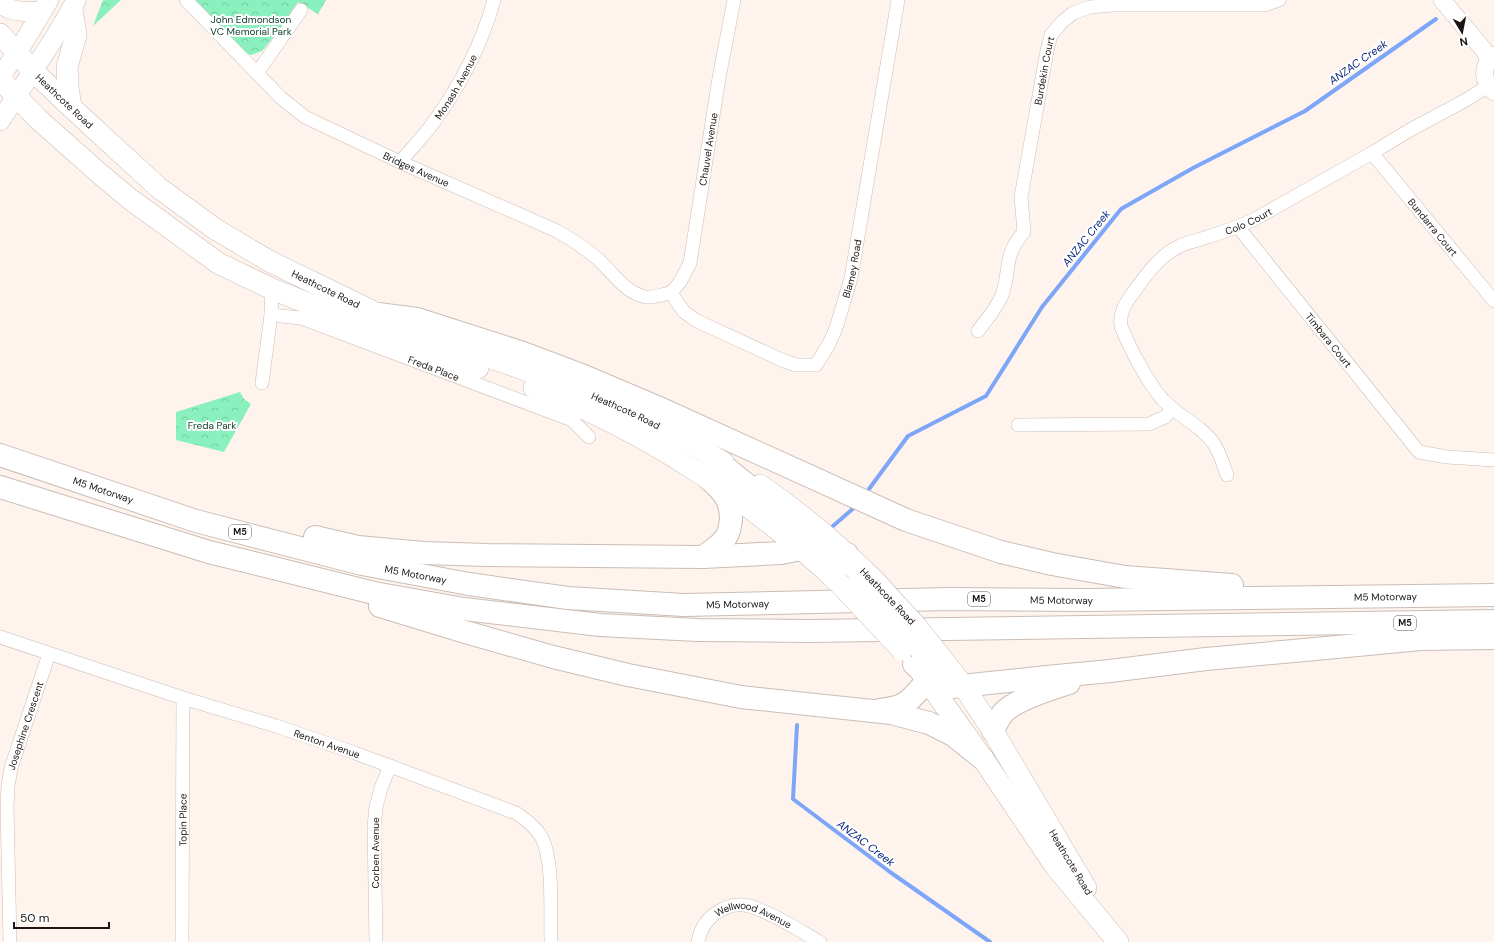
<svg xmlns="http://www.w3.org/2000/svg" width="1494" height="942" viewBox="0 0 1494 942" font-family="'DM Sans',sans-serif">
	<style>
		.park { fill: url(#park-crowns) }
		.lines { fill: none; stroke-linecap: round; stroke-linejoin: round }
		.stream { stroke: #7da6f8; stroke-width: 4 }
		.minor-casing { stroke: #cabdb5; stroke-width: 14 }
		.tertiary-casing { stroke: #cabdb5; stroke-width: 18 }
		.secondary-casing { stroke: #cabdb5; stroke-width: 20 }
		.primary-casing { stroke: #cabdb5; stroke-width: 22 }
		.motorway-casing { stroke: #cabdb5; stroke-width: 24 }
		.minor { stroke: #fff; stroke-width: 13 }
		.tertiary { stroke: #fff; stroke-width: 17 }
		.secondary { stroke: #fff; stroke-width: 19 }
		.primary { stroke: #fff; stroke-width: 21 }
		.motorway { stroke: #fff; stroke-width: 22 }
		.primary-bridge-casing { stroke: #cabdb5; stroke-width: 22; stroke-linecap: butt }
		.motorway-bridge-casing { stroke: #cabdb5; stroke-width: 24; stroke-linecap: butt }
		.primary-bridge { stroke: #fff; stroke-width: 21 }
		.motorway-bridge { stroke: #fff; stroke-width: 22 }
		.labels { text-anchor: middle; stroke-width: 4; stroke-linejoin: round; paint-order: stroke }
		.shield { fill: #fff; stroke: #5f5c5a; stroke-width: 1 }
		.shield-label { font-size: 9px; font-weight: bold; fill: #1b1614 }
		.park-label { font-size: 10px; fill: #11412c; stroke: #fff }
		.street-label { font-size: 10px; fill: #1b1614; stroke: #fff }
		.water-label { font-size: 11px; font-style: italic; fill: #001d79; stroke: #fff }
	</style>
	<defs>
		<pattern id="park-crowns" width="20" height="18" patternUnits="userSpaceOnUse"><rect width="20" height="18" fill="#89f0be"/><path d="M2 6a3 3 0 1 1 6 0M12 15a3 3 0 1 1 6 0" fill="none" stroke="#76cda2"/></pattern>
	</defs>
	<rect width="100%" height="100%" fill="#fff4ed"/>
	<path class="park" d="M103,0h18l-28,26z
		M191,0h135l-8,14 -20,-12 -19,28 -17,21 -11,4 -9,-3z
		M240,392l4,7 7,5 -27,48 -48,-12v-28z"/>
	<g class="lines">
		<path class="stream" d="M869,489l39,-53 78,-40 56,-89 79,-98 72,-41 112,-57 131,-92
			M833,526l23,-20
			M797,725l-4,74 97,73 100,70"/>
		<defs>
			<g id="minor">
				<path id="s1" d="M186,0l95,98 24,19 95,45 157,69c14,8 28,17 41,28 14,13 28,35 48,38 8,1 17,-3 25,-4"/>
				<path d="M257,73l44,-63"/>
				<path id="s2" d="M1372,153l122,148"/>
				<path id="s3" d="M400,162c11,-13 23,-25 33,-39 27,-37 49,-79 61,-123"/>
				<path id="s4" d="M1238,227l181,225 28,5 47,3"/>
				<path id="s5" d="M671,293l13,19 13,9 87,40 12,4h20l13,-21 7,-16 15,-50 47,-278"/>
				<path id="s6" d="M671,293l9,-11 10,-19 29,-185 15,-78"/>
				<path id="s7" d="M271,315l30,3 271,102 17,17"/>
				<path id="s8" d="M978,331c8,-11 19,-23 24,-36 9,-26 1,-40 22,-63l-3,-35 26,-146 4,-16 10,-12 12,-10 17,-6 23,-2h152l14,-5"/>
				<path d="M262,383l9,-68 1,-26"/>
				<path d="M1018,425l131,-1 16,-7 7,-8"/>
				<path id="s9" d="M1227,475c-4,-11 -7,-22 -13,-31 -12,-18 -36,-28 -51,-44 -15,-17 -34,-53 -42,-74 -2,-14 5,-23 12,-33 13,-18 27,-38 47,-47 7,-4 16,-5 24,-8 17,-5 34,-11 51,-19l117,-66 38,-23 56,-30 22,-14"/>
				<path id="s10" d="M0,637l183,61 93,28 79,27 161,60c10,7 20,14 26,25 12,24 8,76 9,104"/>
				<path id="s11" d="M10,942l-3,-135 1,-21 3,-18 38,-114"/>
				<path id="s12" d="M182,942l1,-244"/>
				<path d="M376,942l-2,-115 2,-20 5,-19 9,-22"/>
				<path id="s13" d="M698,942c2,-12 7,-21 17,-28 8,-6 19,-10 29,-9 19,2 58,27 76,37"/>
			</g>
			<path id="tertiary" d="M1442,0l41,49 6,10
				M1494,55c-13,11 -12,26 0,37"/>
			<path id="secondary" d="M0,4c14,9 28,9 43,6
				M0,77l17,-24 32,-53
				M0,121l53,-81 23,-39"/>
			<g id="primary">
				<path id="s14" d="M0,34l33,37 40,38 86,79 56,41 54,32 109,53 60,25 93,33 57,21 46,20 41,21 48,28"/>
				<path d="M0,79l38,40 62,55 30,25 88,64 54,26 163,65 43,14"/>
				<path d="M71,107l-3,-20 -1,-20 9,-32 -4,-26"/>
				<path d="M534,388c111,42 218,113 304,194"/>
				<path d="M760,485c41,28 78,60 114,95"/>
				<path d="M936,651l28,36 29,44 93,157"/>
				<path d="M921,672l62,87 72,107 63,76"/>
			</g>
			<g id="motorway">
				<path d="M378,314l39,5 106,34 61,23 73,31 249,113 95,32 51,12 73,13 107,8"/>
				<path d="M708,453l98,80 53,49"/>
				<path id="s15" d="M0,455l196,66 166,43 107,20 99,14 116,7 264,-6 139,1 407,-5"/>
				<path d="M0,487l209,65 165,41 90,16 136,16 97,5 112,1 685,-10"/>
				<path d="M315,537l43,10 66,6 63,2 216,2 78,-4 20,-4 23,-1 23,6"/>
				<path d="M703,557c8,-6 18,-12 23,-20 4,-6 4,-11 5,-18 0,-21 -9,-28 -23,-41"/>
				<path d="M380,606l82,25 91,26 75,18 113,22 150,16 38,10 24,12 30,24"/>
				<path d="M914,664c12,11 22,21 38,23l95,-10 63,-6 96,-12 120,-11 94,-9 74,-1"/>
				<path d="M880,710c29,-3 30,-11 48,-30l-2,-16"/>
				<path d="M993,731c3,-6 6,-14 11,-19 13,-13 46,-23 65,-29"/>
			</g>
		</defs>
		<use href="#minor" class="minor-casing"/>
		<use href="#tertiary" class="tertiary-casing"/>
		<use href="#secondary" class="secondary-casing"/>
		<use href="#primary" class="primary-casing"/>
		<use href="#motorway" class="motorway-casing"/>
		<use href="#minor" class="minor"/>
		<use href="#tertiary" class="tertiary"/>
		<use href="#secondary" class="secondary"/>
		<use href="#primary" class="primary"/>
		<use href="#motorway" class="motorway"/>
		<defs>
			<path id="primary-bridge" d="M874,580l43,47 19,24
				M838,582l64,68"/>
			<path id="motorway-bridge" d="M859,582l50,53 12,15"/>
		</defs>
		<use href="#primary-bridge" class="primary-bridge-casing"/>
		<use href="#motorway-bridge" class="motorway-bridge-casing"/>
		<use href="#primary-bridge" class="primary-bridge"/>
		<use href="#motorway-bridge" class="motorway-bridge"/>
	</g>
	<g class="labels">
		<g class="shield">
			<rect x="229" y="525" width="22" height="14" rx="3"/>
			<rect x="968" y="592" width="22" height="14" rx="3"/>
			<rect x="1394" y="616" width="22" height="14" rx="3"/>
		</g>
		<g class="shield-label">
			<text x="240" y="535">M5</text>
			<text x="979" y="602">M5</text>
			<text x="1405" y="626">M5</text>
		</g>
		<g class="park-label">
			<text x="251" y="23">John Edmondson<tspan x="251" dy="12">VC Memorial Park</tspan></text>
			<text x="212" y="429">Freda Park</text>
		</g>
		<g class="street-label">
			<text dy="4" stroke="none"><textPath href="#s8" startOffset="275">Burdekin Court</textPath></text>
			<text dy="4" stroke="none"><textPath href="#s3" startOffset="94">Monash Avenue</textPath></text>
			<text dy="4" stroke="none"><textPath href="#s14" startOffset="93">Heathcote Road</textPath></text>
			<text dy="4" stroke="none"><textPath href="#s6" startOffset="151">Chauvel Avenue</textPath></text>
			<text dy="4" stroke="none"><textPath href="#s1" startOffset="290">Bridges Avenue</textPath></text>
			<text dy="4" stroke="none"><textPath href="#s9" startOffset="363">Colo Court</textPath></text>
			<text dy="4" stroke="none"><textPath href="#s2" startOffset="96">Bundarra Court</textPath></text>
			<text dy="4" stroke="none"><textPath href="#s5" startOffset="271">Blamey Road</textPath></text>
			<text dy="4" stroke="none"><textPath href="#s14" startOffset="417">Heathcote Road</textPath></text>
			<text dy="4" stroke="none"><textPath href="#s4" startOffset="145">Timbara Court</textPath></text>
			<text dy="4" stroke="none"><textPath href="#s7" startOffset="172">Freda Place</textPath></text>
			<text dy="4" stroke="none"><textPath href="#s14" startOffset="741">Heathcote Road</textPath></text>
			<text dy="4" stroke="none"><textPath href="#s15" startOffset="109">M5 Motorway</textPath></text>
			<text dy="4" stroke="none"><textPath href="#s15" startOffset="433">M5 Motorway</textPath></text>
			<text transform="translate(888 596) rotate(46)" y="4">Heathcote Road</text>
			<text dy="4" stroke="none"><textPath href="#s15" startOffset="1405">M5 Motorway</textPath></text>
			<text dy="4" stroke="none"><textPath href="#s15" startOffset="1081">M5 Motorway</textPath></text>
			<text dy="4" stroke="none"><textPath href="#s15" startOffset="757">M5 Motorway</textPath></text>
			<text dy="4" stroke="none"><textPath href="#s11" startOffset="219">Josephine Crescent</textPath></text>
			<text dy="4" stroke="none"><textPath href="#s10" startOffset="344">Renton Avenue</textPath></text>
			<text dy="4" stroke="none"><textPath href="#s12" startOffset="122">Topin Place</textPath></text>
			<text transform="translate(375 853) rotate(-90)" y="4">Corben Avenue</text>
			<text transform="translate(1071 862) rotate(59)" y="4">Heathcote Road</text>
			<text dy="4" stroke="none"><textPath href="#s13" startOffset="75">Wellwood Avenue</textPath></text>
		</g>
		<g class="water-label">
			<text transform="translate(1358 62) rotate(-35)" y="4">ANZAC Creek</text>
			<text transform="translate(1086 238) rotate(-51)" y="4">ANZAC Creek</text>
			<text transform="translate(866 843) rotate(37)" y="4">ANZAC Creek</text>
		</g>
	</g>
	<g transform="translate(1462 32) rotate(170)" stroke="#ffffff" stroke-width="3" paint-order="stroke">
	<path d="M0-3L7 15L0 10L-7 15Z" fill="#1b1614"/>
	<text y="-6" font-size="11" font-weight="bold" text-anchor="middle" fill="#1b1614">N</text>
	</g>
	<path d="M14 922v6h95v-6" fill="none" stroke="#1b1614" stroke-width="2"/>
	<text x="20" y="922" font-size="12" fill="#1b1614" stroke="#ffffff" stroke-width="3" paint-order="stroke">50 m</text>
</svg>
